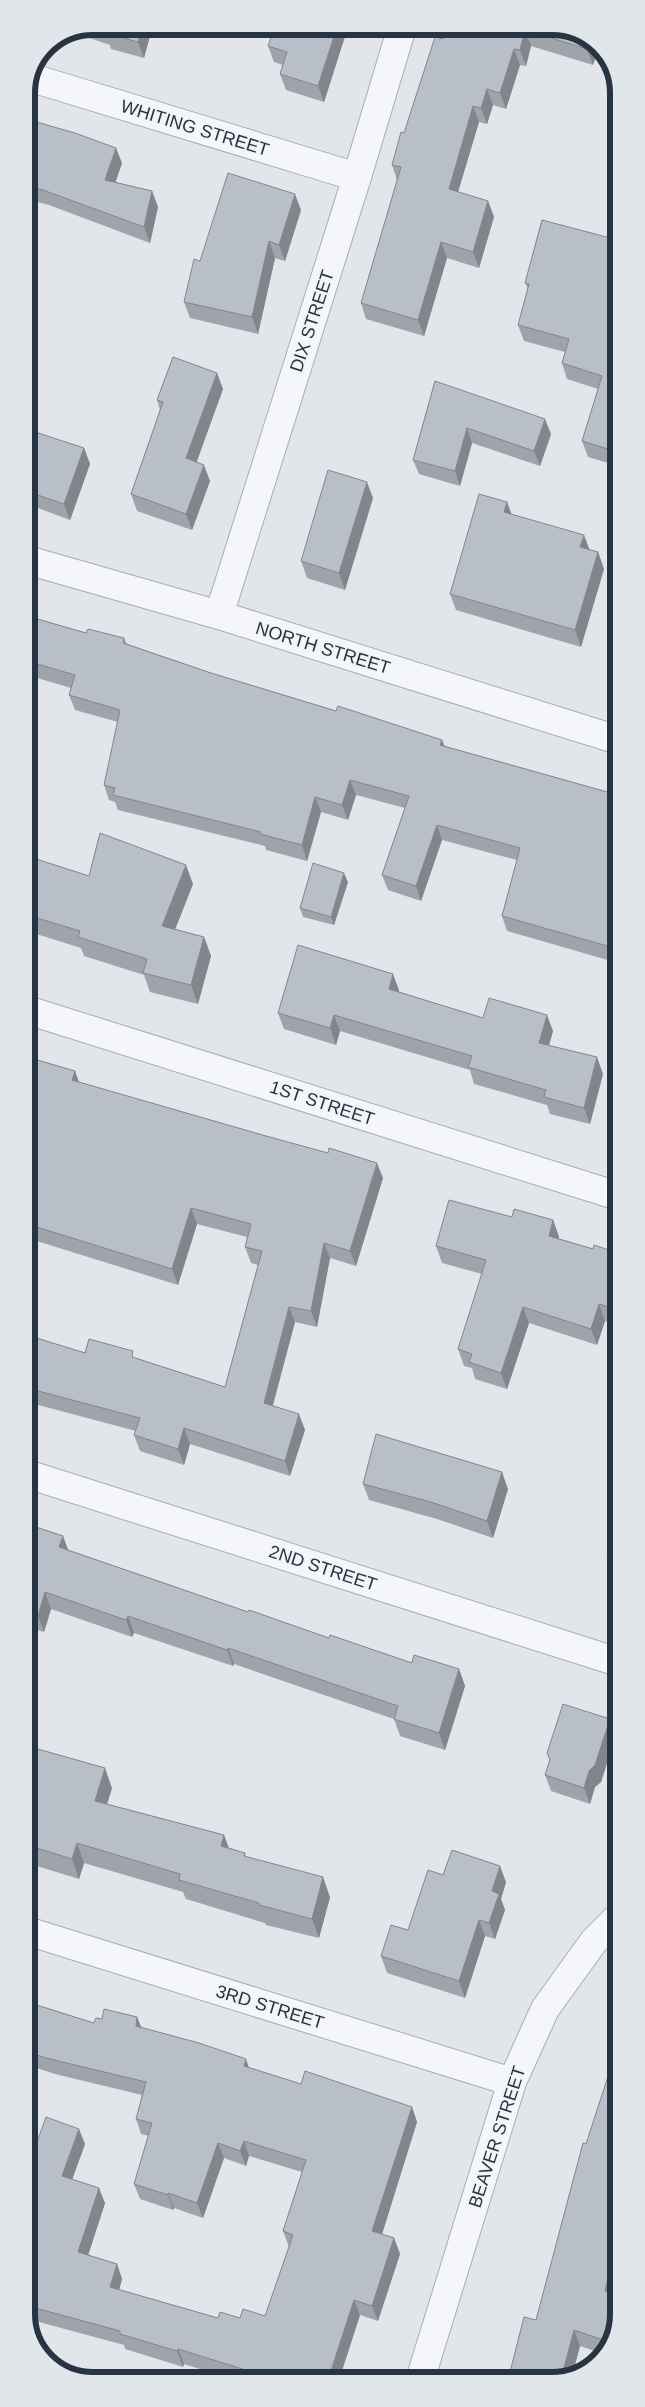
<svg xmlns="http://www.w3.org/2000/svg" width="645" height="2407" viewBox="0 0 645 2407" font-family="Arial,sans-serif">
	<style>
		.lines { fill: none; stroke-linecap: round; stroke-linejoin: round }
		.minor-casing { stroke: #a7adb5; stroke-width: 30 }
		.minor { stroke: #f5f6f9; stroke-width: 28 }
		.wall { fill: #9fa4ac }
		.shaded-wall { fill: #82868c }
		.building { fill: #b9bfc8; stroke: #82868c }
		.labels { text-anchor: middle; stroke-width: 4; stroke-linejoin: round; paint-order: stroke }
		.street-label { font-size: 18px; fill: #293443; stroke: #f1f5f8 }
		.rim { fill: none; stroke: #293443; stroke-width: 6 }
	</style>
	<rect width="100%" height="100%" fill="#e2e6eb"/>
	<g class="lines">
		<defs>
			<path id="minor" d="M32,78l325,99
				M27,560l192,55 399,125
				M219,615l138,-438 45,-150
				M27,1010l591,186
				M27,1474l591,188
				M27,1931l485,151
				M420,2380l92,-298 33,-73 49,-68 25,-25"/>
		</defs>
		<use href="#minor" class="minor-casing"/>
		<use href="#minor" class="minor"/>
	</g>
	<path class="wall" d="M92,26h81l-3,11 -19,-5 -7,26 -33,-9 -1,-4 -35,-12z
		M348,27l-24,75 -38,-12 -6,-16 3,-9 -9,-3 -6,-16z
		M446,27h115l35,16 3,4 -6,18 -62,-19 -5,20 -6,-1 -14,44 -13,-4 -6,19 -8,-2 -21,70 30,9 6,16 -15,51 -32,-10 -23,78 -58,-17 -5,-16 36,-123 -5,-15 51,-126z
		M26,119l96,44 -7,19 37,9 6,16 -8,36 -101,-38 -23,-6z
		M301,210l-16,51 -10,-3 -17,76 -68,-16 -6,-16 16,-41z
		M618,240v226l-30,-9 -6,-16 16,-52 -31,-10 -5,-16 3,-11 -41,-11 -6,-16 10,-36 -3,-6z
		M435,381l116,53 -11,32 -68,-23 -12,43 -41,-12 -6,-14z
		M223,389l-27,73 14,19 -18,49 -55,-19 -6,-17 29,-84 -3,-10z
		M26,429l58,19 6,16 -20,56 -32,-12 -4,-11 -8,-2z
		M373,498l-28,92 -38,-12 -6,-17z
		M507,502l4,12 78,36 9,2 6,17 -23,78 -125,-37 -6,-16z
		M27,616l59,17 38,5 3,6 84,29 125,38 106,29 2,6 174,49v168l-111,-32 -5,-15 15,-56 -75,-20 -21,61 -33,-11 -6,-15 23,-67 -49,-13 -8,25 -27,-8 -14,49 -41,-11 -1,-4 -147,-36 -3,-8 -6,-2 -5,-15 14,-63 -43,-12 -6,-15 2,-7 -44,-13z
		M27,856l62,20 104,8 -18,45 29,8 7,19 -13,48 -48,-12 -6,-17 -60,-19 -3,-8 -54,-17z
		M348,882l-14,43 -31,-8 -3,-9z
		M399,990v2l84,26 70,13 -4,14 54,29 -13,50 -40,-10 -3,-9 -73,-21 -4,-14 -130,-39 -4,14 -52,-16 -6,-16z
		M27,1057l48,14 4,11 304,96 -27,88 -26,-8 -13,69 -22,-5 -22,84 32,24 -15,46 -100,-32 -6,21 -44,-14 -6,-16 2,-4 -109,-29v-67l58,18 51,5 89,29 33,-122 -7,-2 -6,-16 2,-10 -50,-13 -19,61 -151,-47z
		M512,1217l41,3 6,17v2l34,10 25,4v72l-13,-4 -8,24 -68,-22 -22,66 -32,-10 -3,-11 -8,-2 -6,-17 24,-75 -40,-11 -6,-17z
		M618,1434v34l-4,-2 -3,-8z
		M363,1484l145,5 -15,49 -56,-19 -68,-19z
		M618,1517v55l-5,-2 -6,-16z
		M27,1524l41,26 180,62 81,26 83,25 47,6 6,17 -20,64 -45,-14 -6,-17 -160,-55 -1,2 -99,-33 -2,4 -81,-28 -7,23 -17,-5z
		M610,1719l6,16 -15,47 -6,5 -5,17 -39,-13 -6,-16 5,-14 -3,-8z
		M27,1746l85,42 -5,16 117,31 5,13 16,5 1,4 84,40 -11,41 -53,-13 -1,-2 -79,-24 -3,-7 -99,-29 -5,16 -52,-16z
		M443,1875l63,7 -5,17 4,11 -10,29 -10,-3 -20,62 -78,-25 -6,-17 27,-26z
		M27,2002l67,21 8,-4 35,-2 4,10 108,41 52,16 111,23 5,15 -35,112 12,4 6,16 -22,67 -18,-6 -21,65h-104l-51,-16 -1,3 -58,-18 -1,-4 -96,-26 -1,-149 58,-26 -13,35 33,24 -17,52 29,9 5,15 -3,11 99,28h22l25,-2 24,-69 -6,-16 19,-59 -53,-16 -3,10 -22,-8 -21,60 -29,-10 -1,2 -33,-11 -6,-15 15,-48 -8,-2 -5,-15 6,-24 -87,-21 -28,-9z
		M619,2067v205l-5,22 5,21 -15,39 -24,-8 -8,30 -6,3 -30,-59 50,-176z"/>
	<path class="shaded-wall" d="M142,26h7l2,6 -7,26 -6,-16z
		M166,26h7l-3,11z
		M337,27h11l-24,75 -6,-16z
		M525,30l6,16 -5,20 -6,-16z
		M590,40l6,3 3,4 -6,18 -6,-16z
		M514,49l6,16 -14,44 -6,-16z
		M487,89l6,16 -6,19 -6,-16z
		M473,106l6,16 -25,83 -5,-16z
		M116,148l6,15 -11,33 -6,-16z
		M152,191l6,16 -8,36 -6,-16z
		M295,194l6,16 -16,51 -6,-16z
		M488,201l6,16 -15,51 -6,-16z
		M269,241l6,17 -17,76 -6,-17z
		M441,242l6,16 -23,78 -6,-16z
		M217,373l6,16 -31,86 -6,-17z
		M545,419l6,15 -11,32 -6,-15z
		M467,428l5,15 -12,43 -5,-15z
		M84,448l6,16 -20,56 -6,-16z
		M204,465l6,16 -18,49 -6,-16z
		M367,482l6,16 -28,92 -6,-17z
		M507,502l6,16 -9,-6z
		M584,535l6,16 -10,-4z
		M598,552l6,17 -23,78 -6,-17z
		M442,740l6,15 -8,-10z
		M350,780l6,15 -8,25 -6,-15z
		M315,797l6,15 -14,49 -5,-16z
		M437,825l5,15 -21,61 -5,-15z
		M186,865l7,19 -24,61 -7,-19z
		M344,873l4,9 -14,43 -3,-8z
		M204,937l7,19 -13,48 -7,-19z
		M393,974l6,16 -4,16 -6,-17z
		M334,1015l6,16 -4,14 -6,-17z
		M547,1015l6,16 -8,28 -6,-16z
		M597,1057l6,17 -13,50 -6,-16z
		M75,1071l5,15 -8,-6z
		M377,1163l6,15 -27,88 -6,-15z
		M191,1208l6,16 -19,61 -6,-16z
		M553,1220l6,17 -4,15 -6,-16z
		M324,1243l6,15 -13,69 -6,-16z
		M599,1304l6,17 -8,24 -6,-16z
		M289,1307l6,15 -26,96 -5,-15z
		M523,1307l6,16 -22,66 -6,-16z
		M299,1414l6,16 -15,46 -5,-15z
		M184,1428l6,16 -6,21 -6,-16z
		M502,1472l6,17 -15,49 -6,-17z
		M63,1536l6,16 -10,-5z
		M45,1592l6,17 -7,23 -6,-16z
		M128,1616l6,17 -2,4 -6,-17z
		M228,1648l6,16 -1,2 -6,-16z
		M459,1669l6,17 -20,64 -6,-17z
		M610,1719l6,16 -15,47 -6,5 -5,17 -6,-16 5,-17z
		M105,1768l7,20 -10,32 -7,-19z
		M224,1835l7,20 -10,-9z
		M77,1843l7,20 -5,16 -7,-20z
		M500,1866l6,16 -5,17 4,11 -10,29 -6,-16 3,-32z
		M323,1877l7,20 -11,41 -7,-19z
		M479,1920l6,16 -20,62 -6,-17z
		M137,2017l6,15 -7,-6z
		M246,2059l5,15 -7,-8z
		M412,2107l5,15 -39,125 -6,-16z
		M79,2129l6,15 -17,47 -6,-15z
		M244,2141l5,15 -3,10 -6,-15z
		M218,2143l6,15 -21,60 -6,-15z
		M99,2188l6,15 -21,65 -6,-16z
		M168,2193l6,15 -1,2 -5,-15z
		M619,2230v42l-8,35 -6,-16z
		M394,2238l6,16 -22,67 -6,-15z
		M117,2264l5,15 -6,23 -6,-15z
		M354,2300l6,15 -21,65h-11z
		M574,2330l6,16 -8,30 -6,3h-5z
		M178,2349l6,15 -1,3 -6,-16z"/>
	<path class="building" d="M98,26h44l-4,16 -33,-9 1,-4z
		M275,26l62,1 -19,59 -38,-12 7,-22 -19,-6z
		M446,27h115l29,13 -3,9 -62,-19 -5,20 -6,-1 -14,44 -13,-4 -6,19 -8,-2 -24,83 39,12 -15,51 -32,-10 -23,78 -57,-17 40,-136 -9,-2 9,-33 3,1 31,-96 8,2z
		M26,119l49,14 41,15 -11,32 47,11 -8,36 -101,-37 -17,-5z
		M228,173l67,21 -16,51 -10,-4 -17,76 -68,-15 10,-43 6,2z
		M542,220l76,20v212l-36,-11 20,-65 -40,-13 7,-24 -51,-14 11,-41 -4,-1z
		M173,357l44,16 -31,85 18,7 -18,49 -55,-20 32,-92 -6,-2z
		M435,381l110,38 -11,32 -67,-23 -12,43 -42,-11z
		M26,429l58,19 -20,56 -32,-11 4,-10 -10,-2z
		M328,470l39,12 -28,91 -38,-12z
		M479,494l28,8 -3,10 80,23 -4,12 18,5 -23,78 -125,-36z
		M27,616l59,17 2,-4 36,9 -1,5 88,30 125,38 2,-5 104,34 -2,5 178,50 -1,3 1,1v150l-116,-33 18,-68 -83,-23 -21,61 -34,-11 27,-79 -59,-16 -8,25 -27,-8 -13,48 -42,-11 1,-2 -148,-37 2,-7 -11,-3 16,-75 -51,-15 6,-20 -48,-14z
		M100,833l86,32 -24,61 42,11 -13,48 -48,-12 4,-14 -69,-22 2,-6 -53,-16v-59l62,20z
		M313,863l31,10 -13,44 -31,-9z
		M298,945l95,29 -4,15 94,29 6,-20 58,17 -8,28 58,14 -13,51 -40,-11 2,-7 -78,-23 4,-11 -138,-41 -4,13 -52,-15z
		M27,1057l48,14 -3,9 194,56 62,17 1,-5 48,15 -27,88 -26,-8 -13,68 -22,-4 -25,96 35,11 -14,47 -101,-33 -6,21 -44,-14 6,-17 -113,-30v-53l58,18 4,-14 44,12 -1,6 93,30 37,-136 -17,-4 6,-23 -60,-16 -19,61 -145,-45z
		M449,1200l63,17 2,-8 39,11 -4,16 44,13 1,-4 24,8v57l-19,-6 -8,25 -68,-22 -22,66 -32,-11 3,-8 -14,-5 28,-89 -50,-14z
		M376,1434l126,38 -15,49 -56,-19 -68,-18z
		M618,1434v26l-7,-2z
		M618,1517v41l-11,-4z
		M27,1524l36,12 -4,11 189,65 1,-2 80,28 1,-3 82,28 2,-8 45,14 -20,64 -45,-14 4,-13 -170,-58 -1,2 -99,-34 -2,4 -81,-28 -7,24 -11,-3z
		M563,1704l47,15 -15,46 -6,6 -5,17 -39,-13 5,-16 -3,-6z
		M27,1746l78,22 -10,33 129,34 -3,11 24,7 -1,3 79,21 -11,42 -53,-14v-2l-80,-23 1,-6 -103,-31 -5,16 -45,-14z
		M452,1850l48,16 -8,25 7,3 -10,29 -10,-3 -20,61 -78,-25 10,-31 17,5 20,-60 15,5z
		M27,2002l67,21 2,-5 6,1 2,-10 33,8 -1,9 63,17 47,16 -2,7 57,18 4,-13 107,36 -40,124 22,7 -22,68 -18,-6 -26,80h-50l-100,-31 -1,2 -57,-17v-3l-92,-25 -1,-136 19,-53 33,12 -17,47 37,12 -21,64 39,12 -7,23 108,31 2,-6 20,6 3,-9 22,7 28,-81 -10,-4 23,-71 -62,-19 -4,10 -22,-8 -21,60 -29,-10v2l-34,-11 18,-61 -16,-4 10,-37 -96,-23 -23,-7z
		M612,2064l7,3v163l-14,61 14,5v19l-10,27 -35,-12 -13,49 -53,1 16,-63 12,3 47,-177 3,1z"/>
	<g class="labels">
		<g class="street-label">
			<text transform="translate(195 128) rotate(17)" y="6">WHITING STREET</text>
			<text transform="translate(312 321) rotate(-72)" y="6">DIX STREET</text>
			<text transform="translate(323 648) rotate(17)" y="6">NORTH STREET</text>
			<text transform="translate(322 1103) rotate(18)" y="6">1ST STREET</text>
			<text transform="translate(323 1568) rotate(18)" y="6">2ND STREET</text>
			<text transform="translate(270 2007) rotate(17)" y="6">3RD STREET</text>
			<text transform="translate(497 2137) rotate(-72)" y="6">BEAVER STREET</text>
		</g>
	</g>
	<path d="M0 0H645V2407H0ZM93 35H552A58 58 0 0 1 610 93V2314A58 58 0 0 1 552 2372H93A58 58 0 0 1 35 2314V93A58 58 0 0 1 93 35Z" fill="#e1e6ea" fill-rule="evenodd"/>
	<path class="rim" d="M93 35H552A58 58 0 0 1 610 93V2314A58 58 0 0 1 552 2372H93A58 58 0 0 1 35 2314V93A58 58 0 0 1 93 35Z"/>
</svg>
